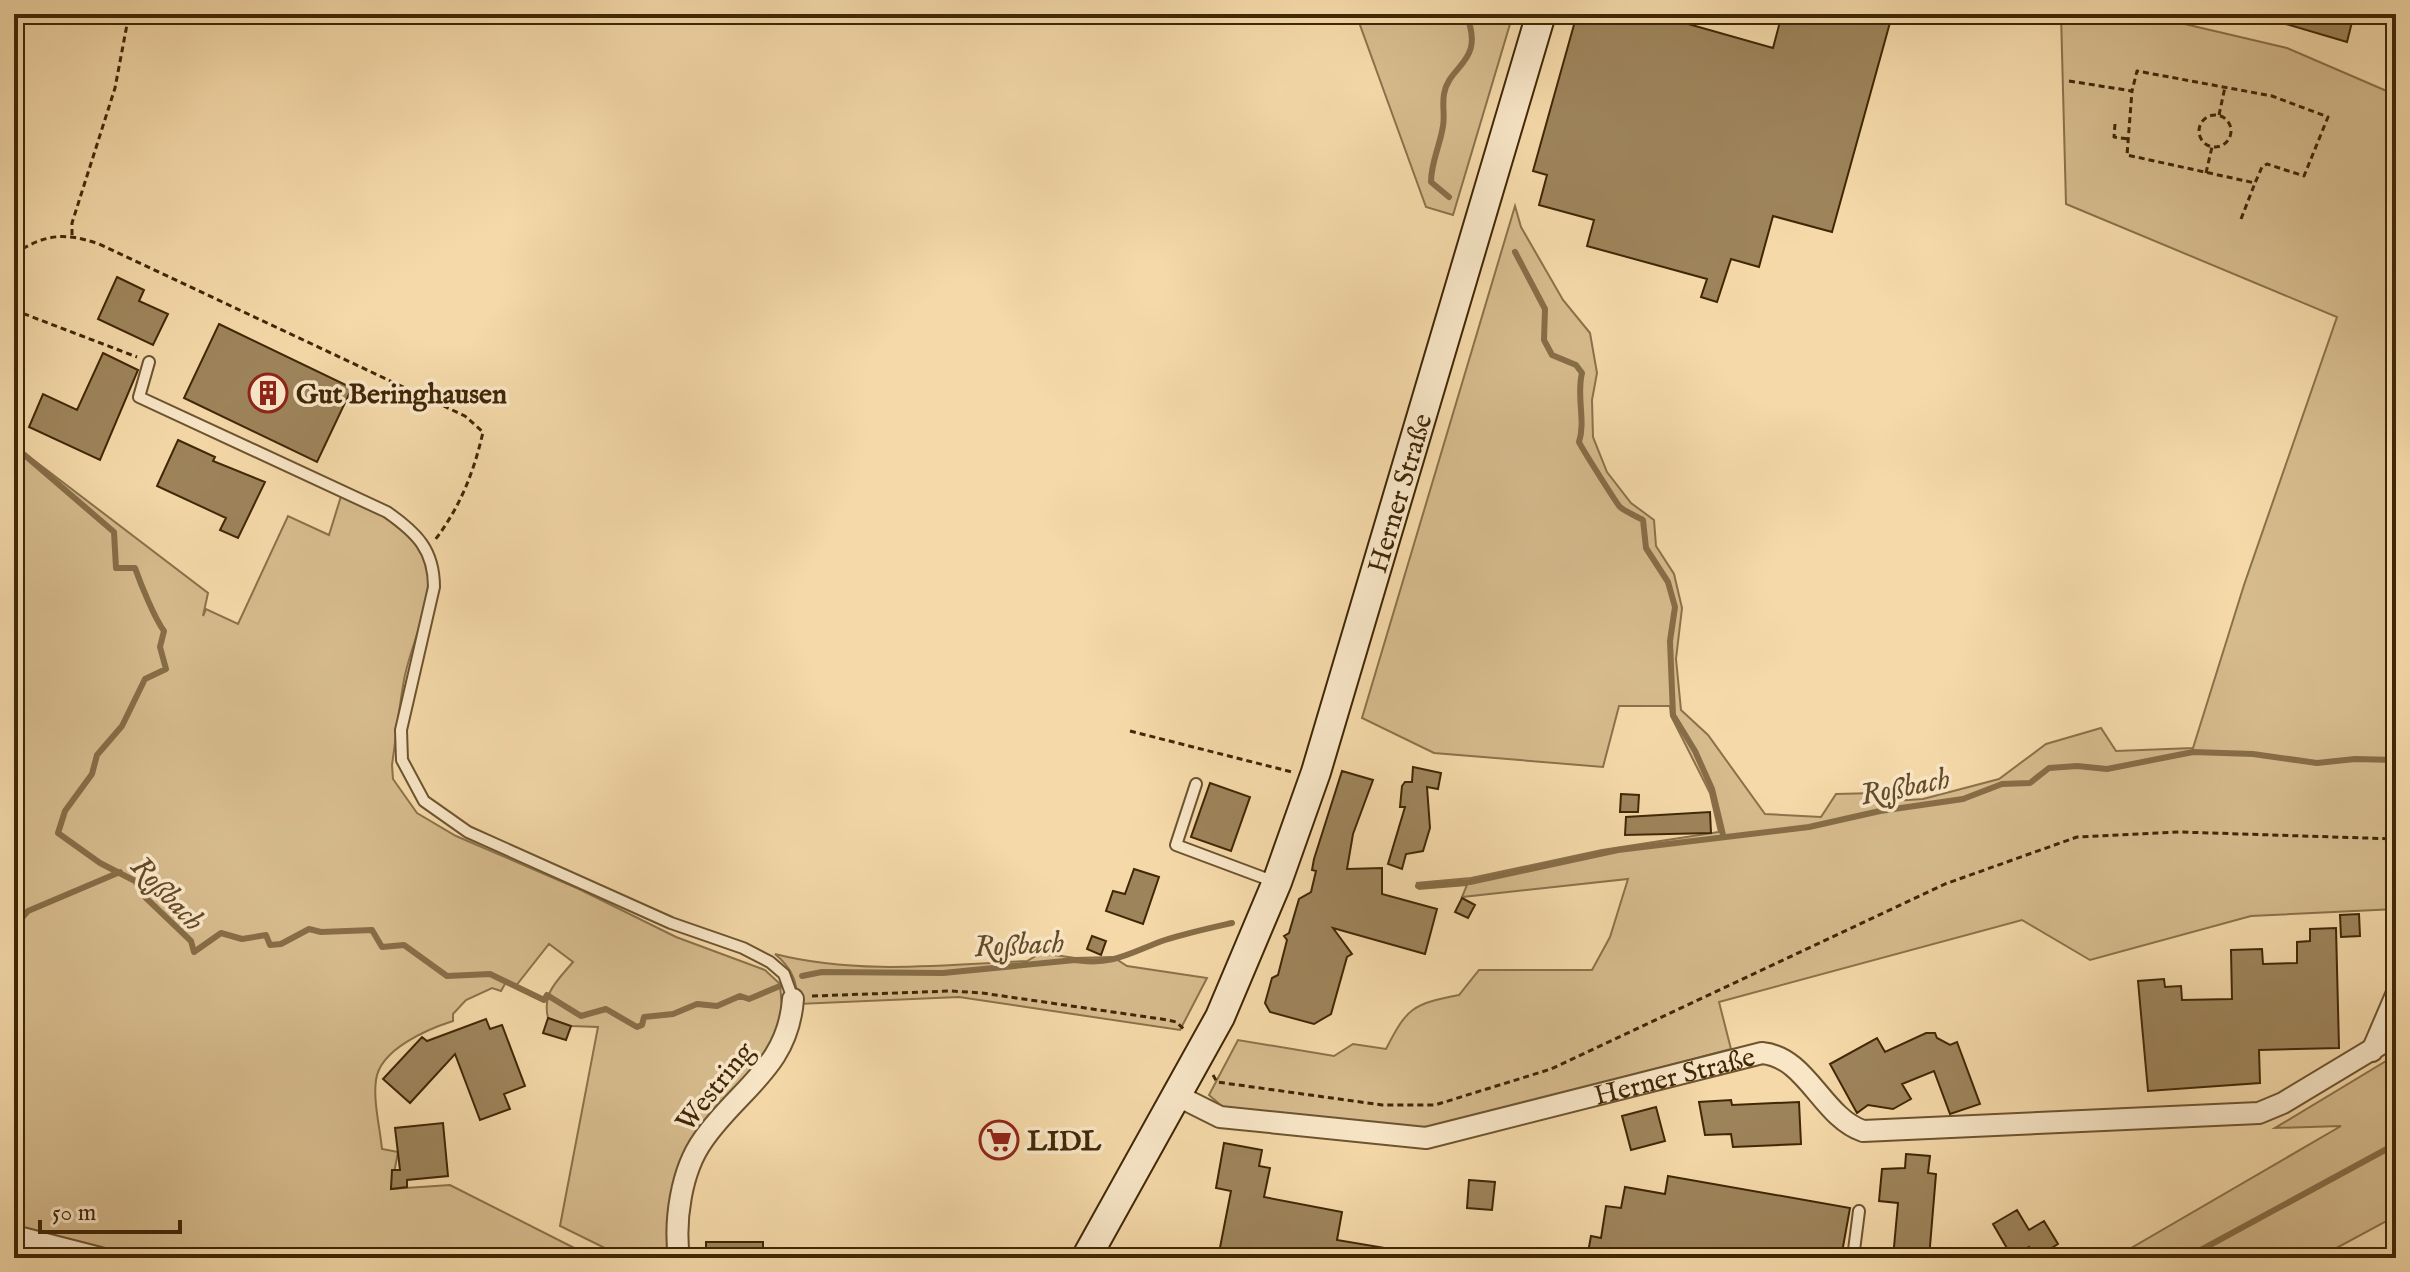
<svg xmlns="http://www.w3.org/2000/svg" width="2410" height="1272" viewBox="0 0 2410 1272" font-family="'IM FELL English',serif">
	<style>
		.green { fill: #d6bb8d; stroke: #8b714a; stroke-width: 2 }
		.lines { fill: none; stroke-linecap: round; stroke-linejoin: round }
		.stream { stroke: #876d47; stroke-width: 6 }
		.building { fill: #9e845b; stroke: #402706; stroke-width: 2 }
		.lane-casing { stroke: #6d542f; stroke-width: 14 }
		.street-casing { stroke: #6d542f; stroke-width: 24 }
		.secondary-casing { stroke: #402706; stroke-width: 32 }
		.path { stroke: #402706; stroke-width: 3; stroke-dasharray: 6 4; stroke-linecap: butt }
		.lane { stroke: #f8e6c7; stroke-width: 10 }
		.street { stroke: #f8e6c7; stroke-width: 20 }
		.secondary { stroke: #f8e6c7; stroke-width: 28 }
		.labels { text-anchor: middle; stroke-width: 7; stroke-linejoin: round; paint-order: stroke }
		.poi-label { font-size: 28px; font-weight: bold; fill: #402706; stroke: #f8e6c7; text-anchor: start }
		.street-label { font-size: 28px; fill: #402706; stroke: #f8e6c7 }
		.water-label { font-size: 30px; font-style: italic; fill: #644a26; stroke: #f8e6c7 }
	</style>
	<rect width="100%" height="100%" fill="#f5d9a9"/>
	<filter id="stains"><feTurbulence type="fractalNoise" baseFrequency=".0025" numOctaves="4"/><feColorMatrix values="0 0 0 0 .2 0 0 0 0 .09 0 0 0 0 .02 0 0 0 .5 -.17"/></filter>
	<radialGradient id="worn" r=".72"><stop offset=".6" stop-color="#630" stop-opacity="0"/><stop offset="1" stop-color="#630" stop-opacity=".3"/></radialGradient>
	<path class="green" d="M1356,14h157l-60,201 -27,-8z
		M2061,14h81l145,34 109,47v814l-145,7 -161,44 -68,-40 -303,82 12,47 -302,80 -205,-21 -15,-13 29,-55 96,16 19,-12 33,5c21,-41 26,-45 73,-54l20,-25h113l18,-33 18,-58 -166,18 5,-12 -48,4 -2,-6 54,-5 131,-28 117,-18 -9,-39 -39,-77 -1,-10h-51l-16,61 -169,-14 -72,-35 153,-512 6,21 42,73 27,33 7,40 -5,27 1,37 14,35 24,31 23,17 2,26 18,28 8,34 -6,51 5,51 27,25 57,79 56,3 15,-23 40,-1 17,8 30,-2 76,-20 47,-35 55,-16 15,23 77,-3 51,-163 93,-268 -271,-113z
		M14,445l194,148 -5,23 3,-7 32,15 50,-108 41,19 13,-42c28,13 63,27 79,56 21,39 -10,91 -17,131 -5,28 -8,57 -12,85l1,14 24,34 39,23 123,53 97,48 89,33 15,14 3,37 -6,18 -79,93 -30,126h-43l-65,-32 38,-199 -27,-1 -23,-8c-6,-25 9,-37 25,-56l-24,-18 -34,43 -9,-5 -5,9 -9,-3 -26,12 -13,14v7c-25,8 -73,28 -77,59 -3,21 4,48 6,69l16,3 -7,37 59,-4 144,73h-436l-47,-7 -97,-26z
		M1041,953l34,5 38,-1 14,9 80,12 -27,52 -221,-33 -161,7c-1,-22 -5,-35 -23,-50 83,21 168,11 252,7z
		M2396,1055v161l-78,42h-204l227,-132 -66,2z"/>
	<g class="lines">
		<path class="stream" d="M1449,197l-18,-15c0,-20 9,-36 12,-56 2,-10 -1,-21 1,-32 5,-30 42,-31 22,-80
			M1515,252l30,57 -1,31 8,15 24,10 6,8c-6,23 4,48 -3,69 2,5 38,62 41,65 6,5 16,9 23,13l3,28 22,34 7,25 -5,34 3,74 22,36 17,38 11,46
			M14,446l100,86 2,36h19c6,17 20,51 29,63l-4,16 6,22 -21,10 -23,47 -25,29 -5,19 -27,37 -7,22 42,30 35,18 11,17 45,43 3,11 27,-19 21,6 24,-4 4,10 11,-1 28,-15 12,3 51,-2 10,17 22,-2 43,31 43,-2 54,26 3,-5 34,21 25,-7 31,18 5,-2 2,-8 29,-3 24,-10 20,2 23,-10 9,3 31,-13
			M1418,886l52,-4 148,-32 191,-23 71,-16 83,-12 39,-15 28,-1 19,-15 28,-2 30,3 86,-17 60,2 64,9 38,-4 41,1
			M14,934l5,-13 9,-10 92,-39
			M14,950v3
			M802,976l20,-4 121,1 132,-13c39,6 56,-8 90,-20 22,-7 45,-12 67,-17
			M2186,1258l210,-114"/>
	</g>
	<path class="building" d="M1577,14h76l120,34 9,-34h32l21,6 1,-6h36l19,5 -59,213 -59,-16 -14,51 -28,-8 -14,43 -16,-5 6,-18 -120,-33 7,-26 -55,-15 8,-30 -14,-4z
		M2269,14h85l-7,28 -78,-23z
		M117,277l27,13 -5,11 29,13 -15,31 -55,-26z
		M219,324l133,64 -35,74 -133,-64z
		M103,353l35,17 -38,90 -71,-33 14,-33 34,16z
		M178,440l37,17 -2,4 52,21 -27,56 -18,-8 6,-12 -69,-32z
		M1413,767l28,6 -3,16 -11,-2 3,41 -7,23 -17,3 -4,15 -14,-5 17,-57h-5l2,-21 3,-4h7z
		M1342,771l31,9 -20,54 -6,35 35,-1v26l55,15 -12,45 -92,-26 19,26 -5,3 -16,57 -17,10 -44,-12 -5,-9 7,-25 6,-3 9,-35 -3,-4 5,-3 10,-34 12,-7 5,-21 -4,-1 2,-11z
		M1210,783l40,14 -19,54 -40,-14z
		M1621,794l18,1 -1,17h-18z
		M1710,812l1,21 -86,2 1,-18z
		M1134,869l25,8 -16,47 -37,-13 7,-20 12,3z
		M1462,898l13,7 -7,13 -13,-6z
		M2359,914l1,22 -19,1 -1,-22z
		M2336,928l3,120 -80,2 1,33 -112,8 -10,-110 26,-2 1,8 16,-1 1,14 50,-1 -1,-49 31,-1 1,15 34,-1v-21l13,-1v-12z
		M1092,936l14,5 -5,14 -14,-6z
		M548,1018l23,8 -5,14 -23,-7z
		M486,1019l4,10 12,-4 23,61 -21,8 6,15 -30,11 -25,-66 -45,49 -27,-24 39,-42 5,4z
		M1926,1033h9l2,5 13,7 7,-3 23,62 -30,10 -16,-43 -32,13 9,15 -18,10 -25,-4 -11,8 -27,-49 47,-26 8,14z
		M1731,1100l1,5 67,-3 2,42 -68,3 -2,-13 -26,1 -6,-33z
		M1656,1107l9,34 -34,9 -9,-34z
		M443,1123l5,53 -41,4v7l-16,2 1,-19h8l-5,-42z
		M1224,1143l38,7 -3,16 11,2 -6,29 78,15 -5,28 60,10 -1,8h-178l13,-67 -15,-3z
		M1906,1154l24,2 -2,17 8,1 -7,84h-36l5,-55 -19,-2 3,-32 23,-1z
		M1668,1176l182,32 -9,50h-254l4,-22 10,2 5,-32 15,2 4,-21 40,7z
		M1469,1180l26,2 -3,28 -25,-2z
		M2017,1210l12,20 15,-9 14,23 -23,14 -6,-11 -17,10 -19,-33z
		M706,1242h57v16h-57z"/>
	<g class="lines">
		<defs>
			<path id="lane" d="M149,362l-10,35 248,115c30,21 47,38 47,75l-33,143 1,30 22,41 44,31 203,91 72,25 27,14 14,12 9,25
				M1196,784l-20,61 99,37
				M1853,1258l6,-47"/>
			<g id="street">
				<path d="M2372,1051l24,-56"/>
				<path id="s1" d="M1178,1096l42,21 206,21 336,-85c45,4 60,64 101,78l396,-18 24,-10 113,-68"/>
				<path d="M14,1236l86,22"/>
				<path d="M679,1258c-5,-37 2,-87 24,-118 35,-51 85,-72 90,-141"/>
			</g>
			<g id="secondary">
				<path id="s2" d="M1086,1258l134,-241 57,-135 39,-110 225,-758"/>
			</g>
		</defs>
		<use href="#lane" class="lane-casing"/>
		<use href="#street" class="street-casing"/>
		<use href="#secondary" class="secondary-casing"/>
		<path class="path" d="M2069,81l63,10 -5,64 128,28 7,-16 5,-3 37,12 24,-59 -56,-21 -135,-25 -5,20
			M2219,115l6,-28
			M2199 131a16 16 0 1 1 32 0a16 16 0 1 1-32 0Z
			M2115,124l-1,13 15,2
			M2206,173l6,-26
			M2241,219l14,-36
			M72,235v-12l43,-135 14,-74
			M14,254c31,-20 50,-22 85,-10l366,172 18,16c-9,40 -23,75 -48,108
			M14,310l123,47
			M1130,731l162,41
			M812,996l139,-5 31,2 186,27 8,2 10,9
			M1213,1075l4,7 165,23h53l116,-36 394,-185 132,-47 103,-5 216,7"/>
		<use href="#lane" class="lane"/>
		<use href="#street" class="street"/>
		<use href="#secondary" class="secondary"/>
	</g>
	<defs>
		<symbol id="building-ring" viewBox="-11 -11 22 22"><circle r="9.5" fill="#f8e6c7" stroke="#8f2418" stroke-width="1.5"/><path d="M-4-6H4V6H1V3H-1V6H-4ZM-2.5-4.3h1.7v1.8h-1.7ZM.8-4.3h1.7v1.8H.8ZM-2.5-1h1.7V.8h-1.7ZM.8-1h1.7V.8H.8Z" fill="#8f2418"/></symbol>
		<symbol id="supermarket-ring" viewBox="-11 -11 22 22"><circle r="9.5" fill="#f8e6c7" stroke="#8f2418" stroke-width="1.5"/><path d="M-6-5.5h2.5l.6 2H6L4.5 2H-2.5L-4.4-4H-6ZM-1.5 3.2a1.3 1.3 0 1 0 .1 0ZM3 3.2a1.3 1.3 0 1 0 .1 0Z" fill="#8f2418"/></symbol>
	</defs>
	<g fill-rule="evenodd">
		<use href="#building-ring" x="246" y="371" width="44" height="44"/>
		<use href="#supermarket-ring" x="977" y="1118" width="44" height="44"/>
	</g>
	<g class="labels">
		<g class="poi-label">
			<text x="296" y="403">Gut Beringhausen</text>
			<text x="1027" y="1150">LIDL</text>
		</g>
		<g class="street-label">
			<text dy="10" stroke="none"><textPath href="#s2" startOffset="830">Herner Straße</textPath></text>
			<text dy="10" stroke="none"><textPath href="#s1" startOffset="510">Herner Straße</textPath></text>
			<text transform="translate(714 1086) rotate(-51)" y="10">Westring</text>
		</g>
		<g class="water-label">
			<text transform="translate(1905 786) rotate(-11)" y="10">Roßbach</text>
			<text transform="translate(168 893) rotate(46)" y="10">Roßbach</text>
			<text transform="translate(1019 944) rotate(-3)" y="10">Roßbach</text>
		</g>
	</g>
	<rect width="2410" height="1272" fill="none" stroke="#f5d9a9" stroke-width="48"/>
	<rect x="16" y="16" width="2378" height="1240" fill="none" stroke="#402706" stroke-width="4"/>
	<rect x="24" y="24" width="2362" height="1224" fill="none" stroke="#402706" stroke-width="2"/>
	<path d="M40 1220v12h140v-12" fill="none" stroke="#402706" stroke-width="4"/>
	<text x="52" y="1220" font-size="24" fill="#402706" stroke="#f8e6c7" stroke-width="6" paint-order="stroke">50 m</text>
	<rect width="100%" height="100%" filter="url(#stains)"/>
	<rect width="100%" height="100%" fill="url(#worn)"/>
</svg>
